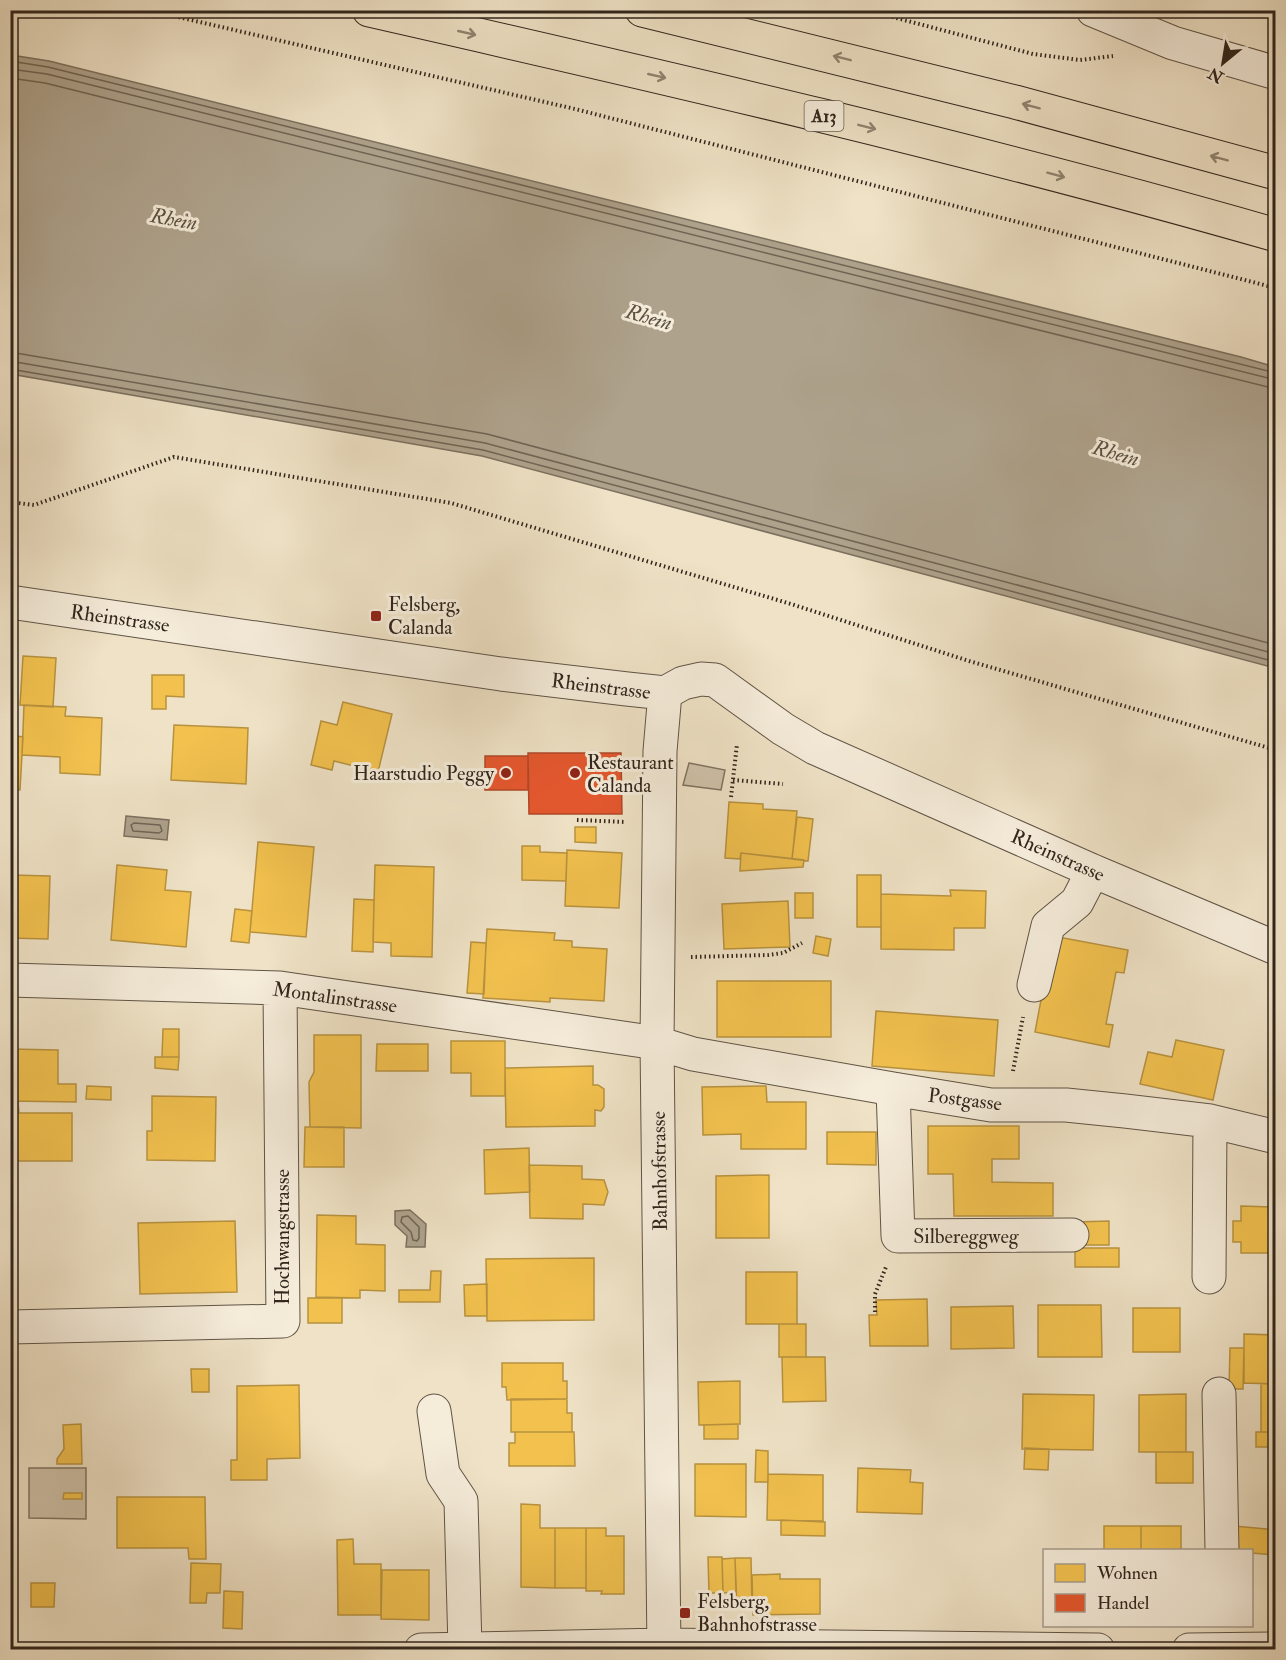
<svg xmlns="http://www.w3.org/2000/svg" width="1286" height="1660" viewBox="0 0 1286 1660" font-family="'IM FELL Double Pica',serif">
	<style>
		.green { fill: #cfc2a9; stroke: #807462; stroke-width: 1.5 }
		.water { fill: #aea28c; stroke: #7c705f; stroke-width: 1.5 }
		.homes { fill: #f2c14e; stroke: #b8923f; stroke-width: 1.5 }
		.shops { fill: #e4572e; stroke: #ae4829; stroke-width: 1.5 }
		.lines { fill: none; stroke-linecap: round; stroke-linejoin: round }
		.shore { stroke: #706454; stroke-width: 1.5 }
		.minor-casing { stroke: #605446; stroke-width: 35 }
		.highway-casing { stroke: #31251c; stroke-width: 35 }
		.path { stroke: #31251c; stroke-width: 4; stroke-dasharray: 1.5 3; stroke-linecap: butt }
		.minor { stroke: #f5ecda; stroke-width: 33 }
		.highway { stroke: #efe2c6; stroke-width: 33 }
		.oneway { stroke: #908471 }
		.poi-dot { fill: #8f2418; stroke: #f5ecda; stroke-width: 2 }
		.labels { text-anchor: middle; stroke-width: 6; stroke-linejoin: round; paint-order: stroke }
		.shield { fill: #f5ecda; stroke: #6c6155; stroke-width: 1.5 }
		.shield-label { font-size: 18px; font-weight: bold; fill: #31251c }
		.poi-label { font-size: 20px; fill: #31251c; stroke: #f5ecda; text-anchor: start }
		.street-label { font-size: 20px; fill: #31251c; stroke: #f5ecda }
		.water-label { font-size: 21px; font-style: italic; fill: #5d5143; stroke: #f5ecda }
	</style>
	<rect width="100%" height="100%" fill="#efe2c6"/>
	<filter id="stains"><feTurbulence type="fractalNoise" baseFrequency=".00333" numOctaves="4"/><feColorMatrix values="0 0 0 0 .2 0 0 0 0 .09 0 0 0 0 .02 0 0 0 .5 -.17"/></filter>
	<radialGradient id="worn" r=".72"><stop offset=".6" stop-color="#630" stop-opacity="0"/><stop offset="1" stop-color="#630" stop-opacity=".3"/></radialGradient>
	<path class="green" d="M689,763l36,7 -4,20 -38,-5z
		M29,1468h57v51l-57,-1z"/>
	<path class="water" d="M11,55l38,6 1192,296 34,10v301l-793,-212 -471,-82z
		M126,816l43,4 -2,20 -43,-4z
		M410,1210l16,14 -1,23h-19l1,-11 -12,-11v-14z"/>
	<path class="homes" d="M23,656l33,2 -3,49 -33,-2z
		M152,675h32v22l-18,-1v13h-14z
		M343,702l49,12 -14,58 -44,-11 -2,9 -21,-5 10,-44 16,4z
		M24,705l42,2 -1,9 37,2 -2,57 -40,-2v-16l-38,-2z
		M174,725l74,3 -2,56 -75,-4z
		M10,735l13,2 -3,53 -10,-1z
		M729,802l34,2v5l34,2 -5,48 -51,-6 -1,6 -15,-1z
		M797,817l16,2 -5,42 -16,-2z
		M575,827h21v16l-21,-1z
		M258,842l56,5 -8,90 -56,-5z
		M522,846h18v6l27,1 -1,28 -44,-1z
		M567,850l55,3 -3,55 -54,-2z
		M741,853l63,7 -1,7 -63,4z
		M117,865l50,5 -2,20 26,2 -5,55 -75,-7z
		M375,865l59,2 -2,90 -41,-1v-13l-18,-1z
		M10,875l40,1 -2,63 -38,-1z
		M857,875h24v52h-24z
		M950,890l36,1 -1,37h-31v22l-73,-1v-55l70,2z
		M795,893h18v25h-18z
		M354,899l20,1 -1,52 -21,-1z
		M788,901l2,46 -66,2 -2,-45z
		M235,909l17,2 -3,32 -18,-2z
		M487,929l68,4 -1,7 18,1v6l35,2 -3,52 -54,-3v4l-67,-4z
		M816,936l15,3 -3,17 -15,-3z
		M1053,936l75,14 -4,23 -8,-1 -10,52 7,1 -4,22 -74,-15z
		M471,942l15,1 -2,51 -17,-1z
		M717,981h114v56h-114z
		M876,1011l122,9 -4,56 -122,-10z
		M163,1029h16v28h-17z
		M314,1035h47v93l-51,-1 -1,-45 5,-10z
		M1176,1040l48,10 -11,50 -73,-16 8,-32 24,5z
		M451,1041h54v55h-34v-23h-20z
		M377,1044h51v27h-52z
		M10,1049l48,1v34h18v18l-66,-1z
		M155,1057h24l-1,13 -23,-2z
		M593,1066v19h5l6,4v18l-3,4 -6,-1v16l-89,1 -1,-59z
		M87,1086l24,1v13l-25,-1z
		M766,1086l1,16h39v47h-65v-15l-38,1 -1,-48z
		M152,1096l64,1 -1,64 -68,-1v-29h5z
		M10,1101h8l1,12h-9z
		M13,1113h59v48h-59z
		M928,1126h91v33h-27v23l61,1v33h-99l-1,-42h-25z
		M305,1127h39v40h-40z
		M827,1132h49v33l-49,-1z
		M529,1148l1,44 -45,2 -1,-44z
		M529,1165l53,1v13l22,1 4,12 -4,13 -21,-1v15l-53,-1z
		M769,1175v63h-53v-62z
		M1241,1206l35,1v67h-7v-21h-28v-11h-8v-21h8z
		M317,1215l39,1v28l29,1v46l-25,-1v8l-44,-1z
		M235,1221l2,71 -97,2 -2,-71z
		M1109,1221v24h-34v-23z
		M1075,1248h44v19h-44z
		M594,1258v62l-107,1 -1,-62z
		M431,1271h10l-1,31h-41v-12h31z
		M746,1272h51v52h-51z
		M487,1284v32h-22l-1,-31z
		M308,1298h34v25h-34z
		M927,1299l1,47h-58l-1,-31h8l-1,-15z
		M1038,1305h63l1,52h-64z
		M1013,1306l1,42 -63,1v-42z
		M1133,1308h47v44h-47z
		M779,1324h27v33h-27z
		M1244,1334l32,1v49l-32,-1z
		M1230,1348h14l-1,41h-14z
		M782,1357h43l1,44 -43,1z
		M502,1363h61v18h4v18l-60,1 -1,-13h-4z
		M191,1369h18v23h-17z
		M740,1381v43l-41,1 -1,-43z
		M1261,1384h15v48h-15z
		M299,1385l1,73 -33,1v21h-36v-20h6v-74z
		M1023,1394l71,1 -1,55 -71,-1z
		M1186,1394v58h-47v-57z
		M511,1399h56v14h5v19h-61z
		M81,1424l1,40h-25v-5l7,-10 -1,-24z
		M738,1424v15h-34v-14z
		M515,1432h59l1,34h-66v-23h6z
		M1256,1432h20v15h-20z
		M1025,1448l24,1 -1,21 -24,-1z
		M756,1450l12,1v31h-13z
		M1156,1452h37v31h-37z
		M695,1464h51v53l-51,-1z
		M858,1468l53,2 -1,12 13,1 -1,31 -65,-2z
		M768,1474l55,1v46l-56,-1z
		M64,1493h18v6h-19z
		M117,1497h88l1,62h-17l-1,-11h-71z
		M521,1504l19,1v23h15v60l-34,-1z
		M781,1520l44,2v14l-44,-1z
		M1104,1526h37v24h-37z
		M1141,1526h40v24h-40z
		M1234,1526l42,4 -2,25 -22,-2v-3h-20z
		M555,1528h31v60h-31z
		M586,1528h20v8h18v58h-23l1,-3h-16z
		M353,1539l1,25h27v51h-43l-1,-75z
		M708,1557h14l1,36h-14z
		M735,1558h16l1,50h-15z
		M735,1558l1,34 -13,1 -1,-34z
		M191,1563l30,1 -1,29h-13l-1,10h-16z
		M382,1570h47v50l-48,-1z
		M780,1574v5h40v35l-67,1 -1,-40z
		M31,1583h24l-1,24h-23z
		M224,1591l19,1 -1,37 -19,-1z"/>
	<path class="shops" d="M528,753h93l1,61h-93z
		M485,756h43v34h-43z"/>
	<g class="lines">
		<path class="shore" d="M10,61l38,6 1228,306
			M10,69l37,5 1229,306
			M10,78l35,5 1231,306
			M10,352l477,82 789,211
			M10,361l475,82 791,211
			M10,369l473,81 793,212
			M134,823l26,2 2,6 -3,2 -26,-2 -2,-6z
			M408,1216l11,11v11l-2,3 -4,-1 -2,-8 -10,-10 1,-5z"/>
		<defs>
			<path id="minor" d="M1093,10l80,33 103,30
				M10,602l491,72 126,15 38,4 18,-10 18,-4 14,1 68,49 32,19 278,123 183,77
				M10,980l270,8 377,55 36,11 200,35 98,16h75l59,6 85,10 66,16
				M1034,985l14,-59 29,-24 16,-31
				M893,1089l5,147 174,-1
				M1209,1277l1,-156
				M10,1327l273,-6 -3,-333
				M1219,1394l3,156
				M434,1411l9,63 18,27 4,147
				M421,1650l243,-5 434,5
				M664,1650l-7,-607 3,-292 5,-58
				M1189,1650l87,-1"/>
			<path id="highway" d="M369,10c304,69 607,139 907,225
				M642,10l373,92 261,71"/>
		</defs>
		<use href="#minor" class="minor-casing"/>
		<use href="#highway" class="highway-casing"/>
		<path class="path" d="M148,10l427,99 701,179
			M866,10l167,44 47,6 33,-4
			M10,502l24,3 140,-48 277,46 340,101 178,57 307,89
			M733,780l50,4
			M731,797l6,-53
			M577,820l49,2
			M691,957l77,-2 15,-2 19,-10
			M1013,1071l10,-54
			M875,1312v-18l11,-27"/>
		<use href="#minor" class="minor"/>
		<use href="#highway" class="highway"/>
	</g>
	<defs><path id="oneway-shaft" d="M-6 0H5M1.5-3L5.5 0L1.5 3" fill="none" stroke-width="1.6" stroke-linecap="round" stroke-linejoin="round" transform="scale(1.5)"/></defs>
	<g class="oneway">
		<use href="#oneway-shaft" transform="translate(467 33) rotate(13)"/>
		<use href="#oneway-shaft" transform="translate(842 58) rotate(-166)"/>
		<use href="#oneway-shaft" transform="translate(657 76) rotate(13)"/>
		<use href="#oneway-shaft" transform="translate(1031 106) rotate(-165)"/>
		<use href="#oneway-shaft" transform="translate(867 127) rotate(14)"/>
		<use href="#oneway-shaft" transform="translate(1219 158) rotate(-165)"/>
		<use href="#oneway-shaft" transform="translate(1056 175) rotate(15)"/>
	</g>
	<g class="poi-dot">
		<rect x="370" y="610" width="12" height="12" rx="3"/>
		<circle cx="506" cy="773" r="6"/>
		<circle cx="575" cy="773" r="6"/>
		<rect x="679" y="1607" width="12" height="12" rx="3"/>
	</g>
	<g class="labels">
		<rect class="shield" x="804.5" y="101" width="39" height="30" rx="4.5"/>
		<g class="shield-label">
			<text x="824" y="122">A13</text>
		</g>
		<g class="poi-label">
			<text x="388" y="611">Felsberg,<tspan x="388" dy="23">Calanda</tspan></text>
			<text x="587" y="769">Restaurant<tspan x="587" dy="23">Calanda</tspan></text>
			<text x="494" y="780" text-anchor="end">Haarstudio Peggy</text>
			<text x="697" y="1608">Felsberg,<tspan x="697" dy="23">Bahnhofstrasse</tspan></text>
		</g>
		<g class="street-label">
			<text transform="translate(120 618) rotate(8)" y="7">Rheinstrasse</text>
			<text transform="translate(601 686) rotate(7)" y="7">Rheinstrasse</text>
			<text transform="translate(1058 855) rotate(24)" y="7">Rheinstrasse</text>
			<text transform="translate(335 997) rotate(8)" y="7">Montalinstrasse</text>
			<text transform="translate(965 1099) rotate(7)" y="7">Postgasse</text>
			<text transform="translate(659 1171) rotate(-91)" y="7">Bahnhofstrasse</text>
			<text x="966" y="1243">Silbereggweg</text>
			<text transform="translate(282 1237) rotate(-90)" y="7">Hochwangstrasse</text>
		</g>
		<g class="water-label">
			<text transform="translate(174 219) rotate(10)" y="7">Rhein</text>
			<text transform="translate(649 317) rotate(16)" y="7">Rhein</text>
			<text transform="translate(1116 453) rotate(16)" y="7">Rhein</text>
		</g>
	</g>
	<rect width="1286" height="1660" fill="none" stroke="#efe2c6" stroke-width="36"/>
	<rect x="12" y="12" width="1262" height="1636" fill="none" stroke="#31251c" stroke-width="3"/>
	<rect x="18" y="18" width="1250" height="1624" fill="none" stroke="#31251c" stroke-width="1.5"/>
	<rect x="1043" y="1549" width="210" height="78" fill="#f5ecda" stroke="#a79c8e" stroke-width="1.5"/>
	<rect x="1055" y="1564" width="30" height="18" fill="#f2c14e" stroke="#a79c8e" stroke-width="1.5"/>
	<text x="1097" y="1579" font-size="18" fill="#31251c">Wohnen</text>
	<rect x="1055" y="1594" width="30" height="18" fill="#e4572e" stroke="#a79c8e" stroke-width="1.5"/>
	<text x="1097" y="1609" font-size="18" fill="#31251c">Handel</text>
	<g transform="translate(1223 63) rotate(210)" stroke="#f5ecda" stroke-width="4.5" paint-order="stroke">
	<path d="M0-4.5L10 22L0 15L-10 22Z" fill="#31251c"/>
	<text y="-9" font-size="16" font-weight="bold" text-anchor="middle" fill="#31251c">N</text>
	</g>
	<rect width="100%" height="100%" filter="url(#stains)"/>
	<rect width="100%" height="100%" fill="url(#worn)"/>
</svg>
